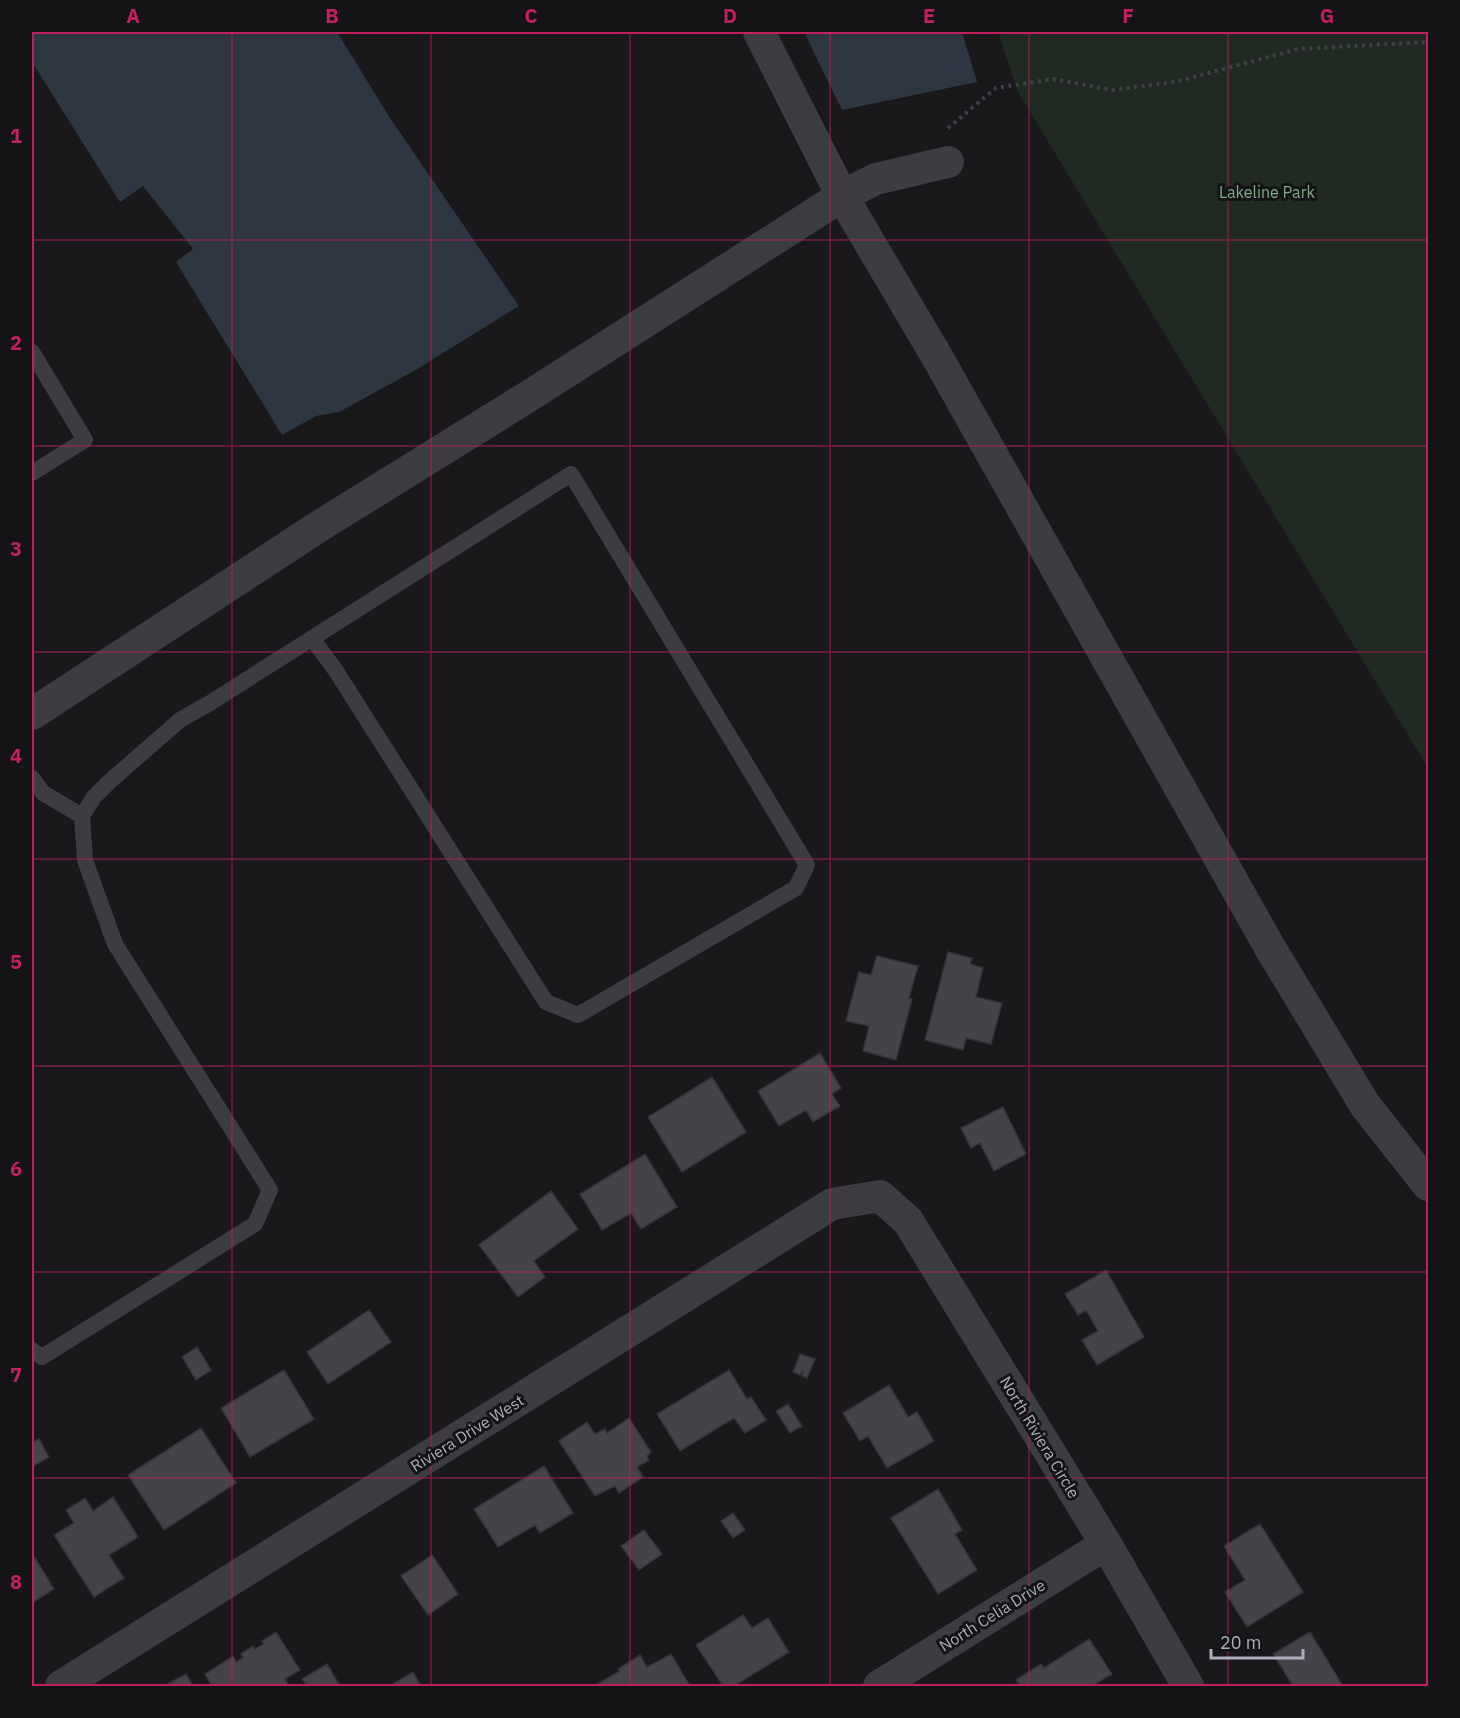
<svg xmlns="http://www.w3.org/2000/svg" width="1460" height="1718" viewBox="0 0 1460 1718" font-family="'IBM Plex Sans',sans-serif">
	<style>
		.green { fill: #202a23 }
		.water { fill: #2e3741 }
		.building { fill: #434349; stroke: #333338; stroke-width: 1.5 }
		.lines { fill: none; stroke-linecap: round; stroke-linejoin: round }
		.path { stroke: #404148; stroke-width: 4; stroke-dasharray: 3 4.5; stroke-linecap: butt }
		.lane { stroke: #3c3c43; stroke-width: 16 }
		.street { stroke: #3c3c43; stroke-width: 32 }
		.grid { fill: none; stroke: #c12060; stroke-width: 1.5; stroke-opacity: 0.55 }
		.labels { text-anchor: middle; stroke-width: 6; stroke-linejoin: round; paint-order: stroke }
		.park-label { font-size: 16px; fill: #81a887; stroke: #141417 }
		.street-label { font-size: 16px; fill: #abaebc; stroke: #141417 }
		.neatline { fill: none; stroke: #c12060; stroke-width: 2 }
		.grid-label { font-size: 20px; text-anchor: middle; font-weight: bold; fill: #c12060 }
	</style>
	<rect width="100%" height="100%" fill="#19191c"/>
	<path class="green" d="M998,32h430v736l-410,-676z"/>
	<path class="water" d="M32,32h305l53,86 129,188 -105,65 -75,41 -23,4 -34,19 -106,-173 17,-13 -50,-63 -23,16 -88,-140z
		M804,32h158l15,50 -135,28z"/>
	<path class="building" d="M948,952l24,6 -2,6 13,4 -7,29 26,6 -11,41 -25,-6 -3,12 -38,-10z
		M877,956l41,10 -9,32 3,1 -16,61 -33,-9 6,-25 -23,-5 13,-49 12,3z
		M820,1053l21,35 -9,6 8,12 -27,16 -7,-12 -27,16 -21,-35z
		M712,1077l34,55 -64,40 -34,-55z
		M1003,1107l23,47 -32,17 -14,-28 -9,5 -10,-20z
		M645,1154l32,53 -36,22 -10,-16 -29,17 -22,-36z
		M551,1191l27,38 -44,32 11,16 -27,20 -39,-52z
		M1106,1270l38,67 -47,28 -15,-25 16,-9 -12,-21 -8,5 -13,-21z
		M369,1310l22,32 -63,42 -21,-32z
		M197,1347l14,23 -15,10 -14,-23z
		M800,1354l15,5 -8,19 -5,-2 1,-4 -1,-1 -2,4 -7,-3z
		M284,1370l30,49 -64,38 -29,-49z
		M729,1370l18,29 4,-2 15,23 -21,13 -11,-15 -54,33 -23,-37z
		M889,1385l19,32 9,-5 17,29 -47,27 -19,-32 -8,5 -17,-28z
		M788,1404l14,22 -12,7 -14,-22z
		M629,1418l22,34 -4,4 2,4 -12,7 6,10 -24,16 -4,-7 -20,10 -36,-55 28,-19 8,12 10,-5 2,4z
		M201,1428l35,55 -72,47 -36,-55z
		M39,1439l10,18 -17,10v-24z
		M544,1466l29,47 -33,20 -5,-8 -37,22 -24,-38z
		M938,1489l24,41 -7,4 22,36 -39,24 -47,-76z
		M113,1497l25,40 -29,18 15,23 -30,19 -40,-62 20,-12 -8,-13 19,-12 8,13z
		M733,1513l12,17 -12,8 -12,-17z
		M1260,1524l43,68 -56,35 -22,-35 20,-12 -21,-34z
		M644,1530l18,24 -23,16 -18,-24z
		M32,1553l22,36 -22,14z
		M432,1555l26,39 -30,21 -27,-39z
		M743,1615l9,13 16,-10 21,34 -55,34h-11l-27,-41z
		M276,1632l24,38 -15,9 4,7h-77l-7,-12 28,-18 3,6 7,-4 -2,-4 12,-8 2,3 9,-5 -2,-3z
		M1310,1632l33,54h-50l-20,-32z
		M1089,1639l23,35 -20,12h-71l-5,-6 25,-16 3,4z
		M671,1654l19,32h-96l26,-15 -2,-2 22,-14 7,12z
		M327,1664l13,22h-33l-5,-7z
		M413,1672l8,14h-27l-1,-2z
		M186,1674l7,12h-29z"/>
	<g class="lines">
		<path class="path" d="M948,128l48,-40 57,-9 59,11 63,-8 123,-33 130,-7"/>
		<path class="lane" d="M32,352l53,88 -53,33
			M32,778l11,15 39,23 12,-19 15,-15 71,-62 30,-17 361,-229 236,391 -11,23 -218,127 -32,-13 -210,-331 -24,-33
			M32,1350l10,7 213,-133 15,-34 -155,-246 -30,-84 -3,-44"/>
		<path class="street" d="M759,32l83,164 94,159 333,591 96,159 63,80
			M32,714l286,-187 211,-131 313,-200 34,-17 72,-17
			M61,1686l771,-482 48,-8 28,25 198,323 82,142
			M879,1686l227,-142"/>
	</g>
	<path class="grid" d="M232,32v1654M431,32v1654M630,32v1654M830,32v1654M1029,32v1654M1228,32v1654M32,240h1396M32,446h1396M32,652h1396M32,859h1396M32,1066h1396M32,1272h1396M32,1478h1396"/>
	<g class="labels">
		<g class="park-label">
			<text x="1267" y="198">Lakeline Park</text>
		</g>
		<g class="street-label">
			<text transform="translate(467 1433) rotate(-32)" y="6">Riviera Drive West</text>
			<text transform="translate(1040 1437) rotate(59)" y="6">North Riviera Circle</text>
			<text transform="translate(992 1615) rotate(-32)" y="6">North Celia Drive</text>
		</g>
	</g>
	<rect width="1460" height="1718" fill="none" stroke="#141417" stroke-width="66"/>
	<path d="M1211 1649v9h92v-9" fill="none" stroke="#abaebc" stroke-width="3"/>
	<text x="1220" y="1649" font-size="18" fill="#abaebc" stroke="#141417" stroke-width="4.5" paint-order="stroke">20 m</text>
	<rect x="33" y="33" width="1394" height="1652" class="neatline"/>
	<g class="grid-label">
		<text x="133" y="23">A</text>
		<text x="332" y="23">B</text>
		<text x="531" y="23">C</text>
		<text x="730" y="23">D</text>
		<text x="929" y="23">E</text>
		<text x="1128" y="23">F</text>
		<text x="1327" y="23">G</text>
		<text x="16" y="143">1</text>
		<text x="16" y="350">2</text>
		<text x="16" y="556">3</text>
		<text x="16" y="763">4</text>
		<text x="16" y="969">5</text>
		<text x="16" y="1176">6</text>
		<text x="16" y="1382">7</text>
		<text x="16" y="1589">8</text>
	</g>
</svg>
